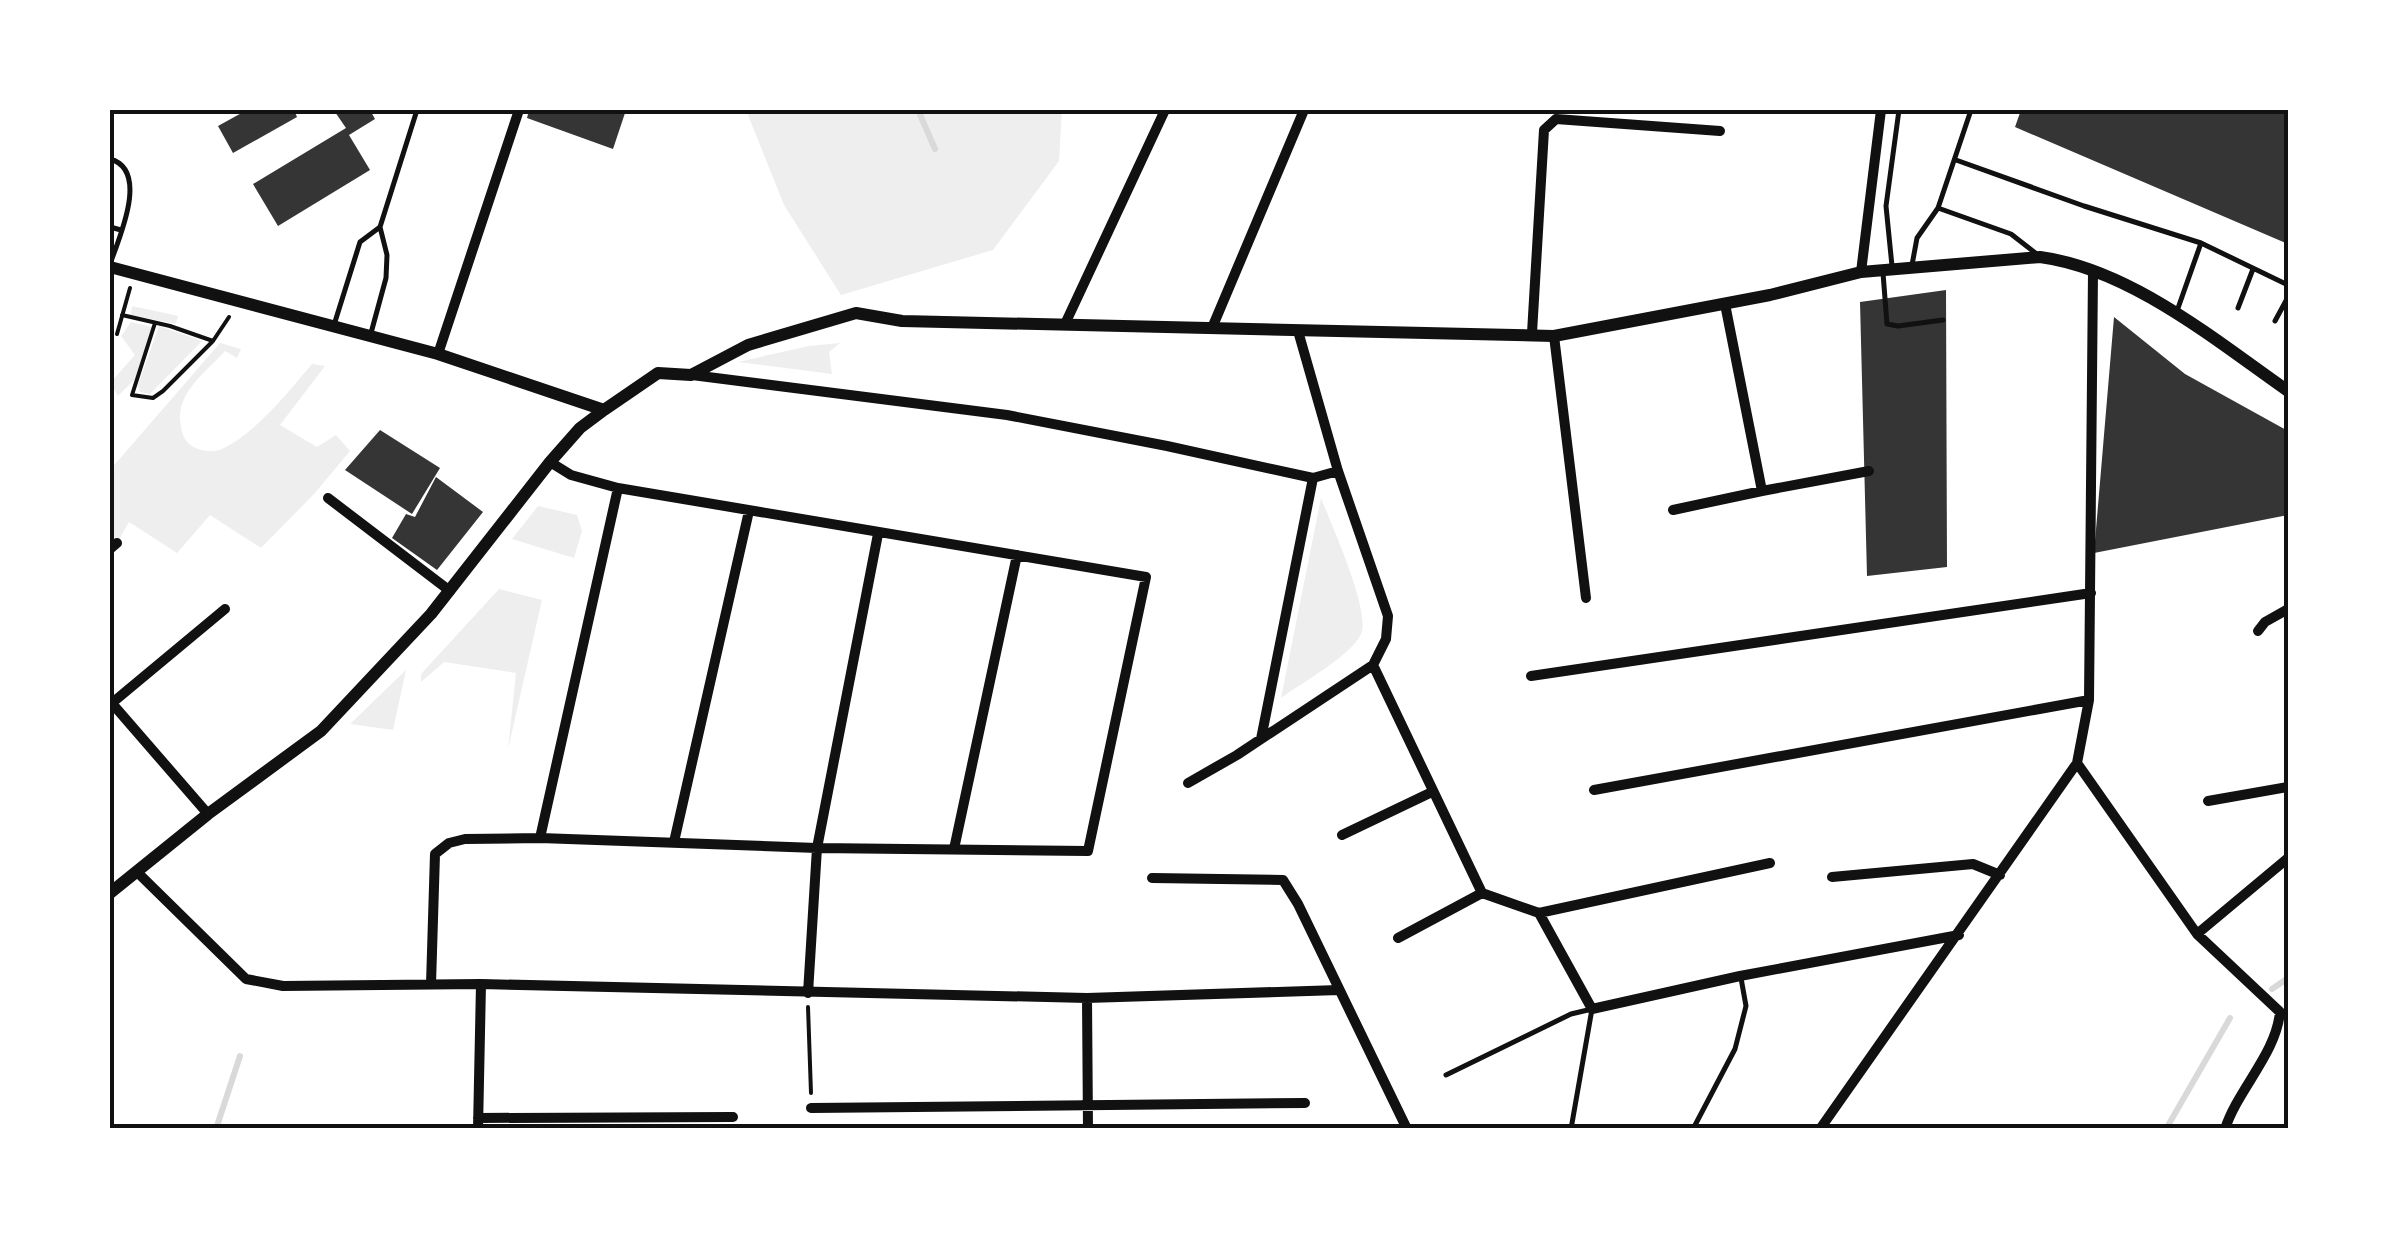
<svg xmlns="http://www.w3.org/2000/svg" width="2398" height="1239" viewBox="0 0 2398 1239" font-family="'Times New Roman',serif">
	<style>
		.green { fill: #eee }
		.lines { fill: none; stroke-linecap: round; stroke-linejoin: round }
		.stream { stroke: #d9d9d9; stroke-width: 6 }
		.building { fill: #353535 }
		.path { stroke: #111; stroke-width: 4 }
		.service { stroke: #111; stroke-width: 5 }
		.minor { stroke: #111; stroke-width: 10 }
		.tertiary { stroke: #111; stroke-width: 12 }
		.neatline { fill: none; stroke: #111; stroke-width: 4 }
	</style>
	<rect width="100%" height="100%" fill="#fff"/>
	<path class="green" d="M746,110h316l-3,51 -66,89 -152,45 -57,-90z
		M132,306l46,10 -2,8 -45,-9z
		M131,322l21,5 -16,51 -18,18 -8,-13 25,-28 -14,-19z
		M159,326l43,15 -52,53 -10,-2 -2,-7z
		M220,343l21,6 -4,9 -12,-7c-20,22 -51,43 -44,76 1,7 4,15 11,19 7,5 22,7 30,3 33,-15 67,-58 90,-85l13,2 -45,59 37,22 19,-12 14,16 -36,43 -53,54 -51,-33 -33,38 -48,-31 -12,21 -7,-5v-68z
		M840,343l-11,9 3,22 -94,-12 71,-16z
		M1321,498c10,26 50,113 40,136 -10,22 -60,49 -80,64z
		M538,506l39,9 5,16 -8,27 -62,-19z
		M499,589l43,11 -34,149 8,-76 -72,-11 -23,20v-8z
		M406,670l-13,60 -43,-6z"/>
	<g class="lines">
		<path class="stream" d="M918,110l17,39
			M2272,989l16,-11
			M216,1129l24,-73
			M2166,1129l64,-111"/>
	</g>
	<path class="building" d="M247,110h47l3,7 -64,36 -15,-27z
		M338,110h32l5,9 -26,16 21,35 -92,56 -25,-42 93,-56 -11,-16z
		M529,110h97l-13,39 -86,-31z
		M2021,110h267v134l-273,-117z
		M1946,290l1,277 -80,9 -7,-274z
		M2114,317l71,57 103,57v84l-194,38z
		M380,430l60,38 -28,46 -67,-44z
		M436,477l47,35 -46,58 -45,-32 14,-24 9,3z"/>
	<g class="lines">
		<path class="path" d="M122,315l48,11 43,15
			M155,323l-23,72 21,3 10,-7 50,-50 16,-24
			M117,334l13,-46
			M808,1007l3,86"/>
		<path class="service" d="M110,159c40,11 9,79 0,105
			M1956,160l128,46 117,37 87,42
			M1938,208l73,26 27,21
			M110,227l11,3
			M1912,265l5,-27 21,-30 33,-98
			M1892,266l-6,-60 13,-96
			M1883,273l4,51 11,2 45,-6
			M2238,308l15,-39
			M2177,311l24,-68
			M2275,321l13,-24
			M334,325l26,-83 20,-15
			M371,333l15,-55 1,-23 -7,-28 37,-117
			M1446,1075l125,-61 21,-5 -21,120
			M1693,1129l42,-80 11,-43 -5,-28"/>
		<path class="minor" d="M1861,272l20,-162
			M1725,304l37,187 107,-20
			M1065,324l100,-214
			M1212,328l92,-218
			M1298,331l40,140 50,145 -2,23 -13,26 109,228 57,20 53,96 148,-33 219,-41
			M1532,333l12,-203 12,-11 164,12
			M1554,336l32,262
			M438,354l81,-244
			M692,375l315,40 160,31 146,32 25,-7
			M328,498l122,93
			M1673,510l89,-19
			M110,549l7,-6
			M2258,631l7,-9 23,-13
			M1531,676l560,-83
			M110,701l98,113
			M112,703l113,-94
			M1261,739l52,-261
			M2077,763l120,171 83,78c-4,42 -42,77 -55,117
			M1188,783l49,-28 136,-90
			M1594,790l495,-90
			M2208,801l80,-14
			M1342,835l90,-43
			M540,838l78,-350
			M674,842l75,-331
			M954,849l63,-294
			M137,872l109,107 37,7 198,-2 606,14 252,-8
			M1832,877l141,-13 27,11
			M1152,878l131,2 15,24 109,225
			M1539,913l231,-50
			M2197,934l91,-76
			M1398,938l84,-45
			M431,984l4,-130 14,-11 16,-4 75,-1 277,10 271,3 58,-274 -528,-89 -47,-13 -21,-13
			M808,993l9,-145 61,-314
			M1087,998l1,131
			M811,1108l494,-5
			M478,1118l255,-1
			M478,1129l3,-145
			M1820,1129l257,-366 12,-63 4,-428"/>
		<path class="tertiary" d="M110,267l328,87 166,56
			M110,893l98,-79 113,-83 110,-117 119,-152 30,-34 24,-18 54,-37 33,2 57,-30 108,-32 46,8 652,15 216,-41 91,-23 179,-15c90,12 175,83 248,134"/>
	</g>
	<rect width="2398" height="1239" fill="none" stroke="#ffffff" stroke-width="225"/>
	<rect x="112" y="112" width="2174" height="1014" class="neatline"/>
</svg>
